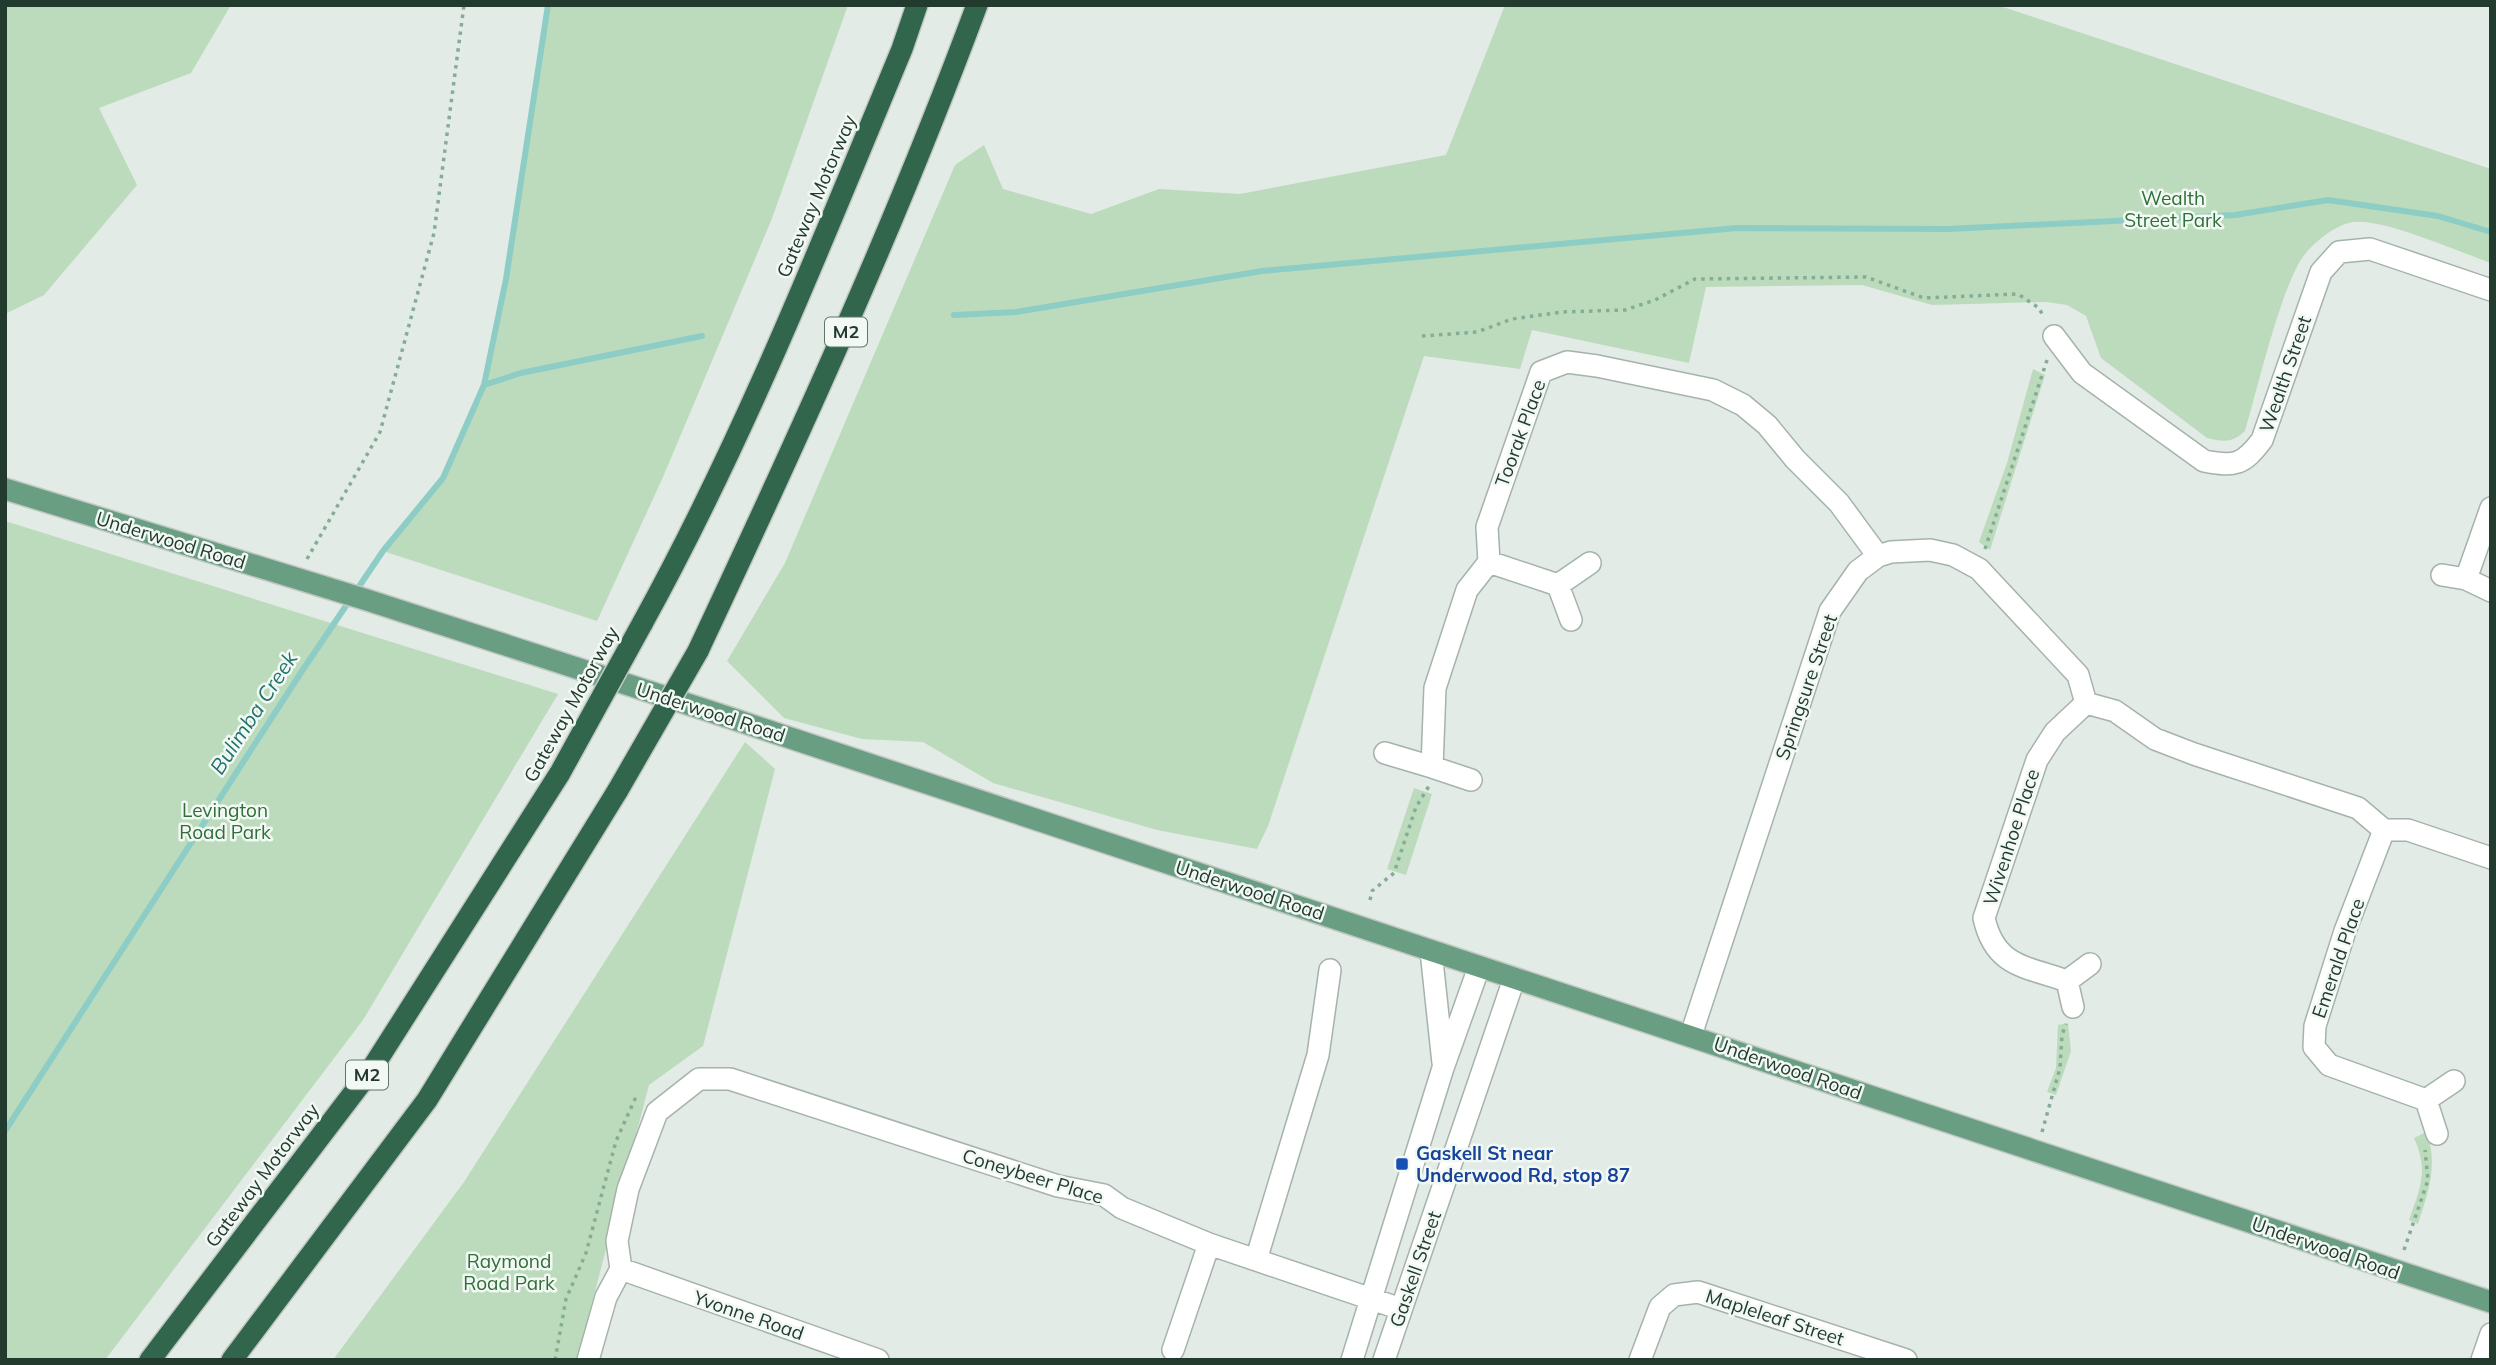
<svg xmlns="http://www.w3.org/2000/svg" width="2496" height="1365" viewBox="0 0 2496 1365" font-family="Mulish,sans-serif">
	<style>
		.green { fill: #bcdbbc }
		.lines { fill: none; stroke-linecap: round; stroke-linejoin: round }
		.stream { stroke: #8dcdc5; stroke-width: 6 }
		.minor-casing { stroke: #a5b3aa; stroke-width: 24 }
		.major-casing { stroke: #c1c8c4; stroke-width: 24 }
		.highway-casing { stroke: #c1c8c4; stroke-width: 24 }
		.path { stroke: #84ad95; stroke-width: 3.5; stroke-dasharray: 3.5 5; stroke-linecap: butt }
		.minor { stroke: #fff; stroke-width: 21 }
		.major { stroke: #699e82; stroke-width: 21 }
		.highway { stroke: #31664c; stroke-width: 21 }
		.highway-bridge-casing { stroke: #c1c8c4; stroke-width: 24; stroke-linecap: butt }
		.highway-bridge { stroke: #31664c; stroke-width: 21 }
		.transit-dot { fill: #1a4fb4; stroke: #f2f8f4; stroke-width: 2.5 }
		.labels { text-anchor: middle; stroke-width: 5; stroke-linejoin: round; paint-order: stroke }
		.shield { fill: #f2f8f4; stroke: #617469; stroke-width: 2 }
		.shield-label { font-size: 18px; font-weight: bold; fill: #233b2e }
		.street-label { font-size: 19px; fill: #233b2e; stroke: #f2f8f4 }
		.park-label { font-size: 19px; fill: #306f37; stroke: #f2f8f4 }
		.transit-label { font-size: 19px; font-weight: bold; fill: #164399; stroke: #f2f8f4; text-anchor: start }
		.water-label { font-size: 21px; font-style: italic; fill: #21736b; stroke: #f2f8f4 }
	</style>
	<rect width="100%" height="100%" fill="#e2ebe5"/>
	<path class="green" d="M5,5h226l-40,68 -92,35 38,77 -93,110 -39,19z
		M548,5h300l-77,216 -108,256 -66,144 -214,-70 60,-73 41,-93 22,-106z
		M1505,5h492l494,164v94c-32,-11 -107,-45 -138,-41 -18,3 -37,19 -48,32 -23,28 -48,137 -60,177 -13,12 -21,11 -38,7l-106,-80 -15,-42 -19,-11 -21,-3 -114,3 -70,-20 -156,2 -17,76 -157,-33 -12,39 -96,-13 -156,470 -11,23 -100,-19 -164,-47 -70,-41 -61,-3 -78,-21 -57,-57 58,-98 170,-398 29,-20 19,44 88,25 68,-25 81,5 206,-39z
		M2033,369l12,6 -55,175 -11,-8 28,-79z
		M5,521l553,173 -195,326 -258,340h-100z
		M745,742l30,27 -72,277 -54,39 -72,275h-244l131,-178z
		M1414,788l18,6 -26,81 -19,-6z
		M2068,1023l3,28 -15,44 -9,-3 9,-24 2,-43z
		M2426,1132c13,31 2,61 -8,92l-9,-4c11,-32 20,-49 5,-82z"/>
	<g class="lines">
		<path class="stream" d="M954,315l62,-3 246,-41 475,-43 211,1 287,-14 93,-15 110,16 53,16
			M484,385l37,-12 181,-37
			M5,1131l297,-460 81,-120 60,-73 41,-93 22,-106 42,-274"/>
		<defs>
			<path id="minor" d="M2054,336l28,37 122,88c31,6 39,4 58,-21l59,-168 18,-20 31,-3 121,41
				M1489,562l69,23
				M2442,575l24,4 25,12
				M2466,579l25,-71
				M1558,585l32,-22
				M1558,585l13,35
				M1385,753l47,14
				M1471,780l-39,-13 3,-79 32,-98 22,-28 -2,-35 54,-155 26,-10 30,4 116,24 30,15 24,20 28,34 44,44 39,53
				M2384,830l-39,101 -30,95 -1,21 15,18 97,35
				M1431,951l12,112
				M2067,981c-42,-15 -72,-14 -83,-63l53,-158 18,-28 31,-29
				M2073,1007l-6,-26 23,-17
				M1691,1035l139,-424 28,-40 20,-15 13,-4 39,-2 23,5 26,14 99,106 8,28 29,8 40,28 39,15 164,54 26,22h24l83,28
				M2437,1134l-11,-34 28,-19
				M1256,1260l62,-205 12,-85
				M621,1269l257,91
				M1173,1350l36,-106
				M588,1360l18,-63 15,-28 -4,-28 11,-52 29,-77 42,-33h31l328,107 46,9 18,13 87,36 192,65
				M1352,1360l91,-292 36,-101
				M1384,1360l130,-381
				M1640,1360l20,-53 14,-12 24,-3 208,68
				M2482,1360l9,-26"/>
			<path id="major" d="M5,489l362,111 342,111 1782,591"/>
			<path id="highway" d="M642,624c102,-185 179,-380 260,-575l15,-44
				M698,651c100,-213 197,-425 279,-646
				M150,1360l221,-290 189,-297
				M232,1360l195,-260 191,-310"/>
		</defs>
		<use href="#minor" class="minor-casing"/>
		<use href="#major" class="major-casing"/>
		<use href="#highway" class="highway-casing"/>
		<path class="path" d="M1422,336l55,-4 35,-13 50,-7 63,-2 30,-10 40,-21 171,-2 58,21 94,-4 21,14 5,10
			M1985,549l62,-189
			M307,559l73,-127 54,-199 30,-228
			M1370,900l2,-9 22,-18 22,-66 13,-21
			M2042,1132l18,-64 2,-33 4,-11
			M2404,1250l24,-70 -3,-30
			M555,1360l11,-61 20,-46 30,-112 19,-42 3,3"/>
		<use href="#minor" class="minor"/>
		<use href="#major" class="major"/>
		<use href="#highway" class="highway"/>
		<defs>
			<path id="highway-bridge" d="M560,773l82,-149
				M618,790l80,-139"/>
		</defs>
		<use href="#highway-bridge" class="highway-bridge-casing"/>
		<use href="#highway-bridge" class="highway-bridge"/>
	</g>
	<rect class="transit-dot" x="1395" y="1157" width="14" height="14" rx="3.5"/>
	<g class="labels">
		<g class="shield">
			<rect x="825" y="317.5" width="42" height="29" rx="5"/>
			<rect x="346" y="1060.5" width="42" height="29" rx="5"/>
		</g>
		<g class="shield-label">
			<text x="846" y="338">M2</text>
			<text x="367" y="1081">M2</text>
		</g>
		<g class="street-label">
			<text transform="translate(816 196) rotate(-67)" y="7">Gateway Motorway</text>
			<text transform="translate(2285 374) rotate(-71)" y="7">Wealth Street</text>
			<text transform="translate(1520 433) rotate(-70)" y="7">Toorak Place</text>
			<text transform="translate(171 540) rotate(17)" y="7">Underwood Road</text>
			<text transform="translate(1806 687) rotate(-71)" y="7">Springsure Street</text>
			<text transform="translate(571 704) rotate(-61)" y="7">Gateway Motorway</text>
			<text transform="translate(711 712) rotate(18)" y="7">Underwood Road</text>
			<text transform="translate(2011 837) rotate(-72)" y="7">Wivenhoe Place</text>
			<text transform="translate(1250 890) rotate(18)" y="7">Underwood Road</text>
			<text transform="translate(2338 958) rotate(-71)" y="7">Emerald Place</text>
			<text transform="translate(1788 1068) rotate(19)" y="7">Underwood Road</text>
			<text transform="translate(262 1175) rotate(-53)" y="7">Gateway Motorway</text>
			<text transform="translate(1033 1176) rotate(17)" y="7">Coneybeer Place</text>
			<text transform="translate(2326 1248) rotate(19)" y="7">Underwood Road</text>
			<text transform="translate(1415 1269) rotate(-71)" y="7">Gaskell Street</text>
			<text transform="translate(749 1315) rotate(19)" y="7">Yvonne Road</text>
			<text transform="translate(1775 1317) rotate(18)" y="7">Mapleleaf Street</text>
		</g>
		<g class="park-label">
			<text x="2173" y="205">Wealth<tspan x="2173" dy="22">Street Park</tspan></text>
			<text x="225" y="817">Levington<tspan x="225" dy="22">Road Park</tspan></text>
			<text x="509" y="1268">Raymond<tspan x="509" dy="22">Road Park</tspan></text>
		</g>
		<g class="transit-label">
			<text x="1416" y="1160">Gaskell St near<tspan x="1416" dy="22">Underwood Rd, stop 87</tspan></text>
		</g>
		<g class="water-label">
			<text transform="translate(254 713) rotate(-57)" y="7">Bulimba Creek</text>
		</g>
	</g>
	<rect width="2496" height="1365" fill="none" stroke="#233b2e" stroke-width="14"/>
</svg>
